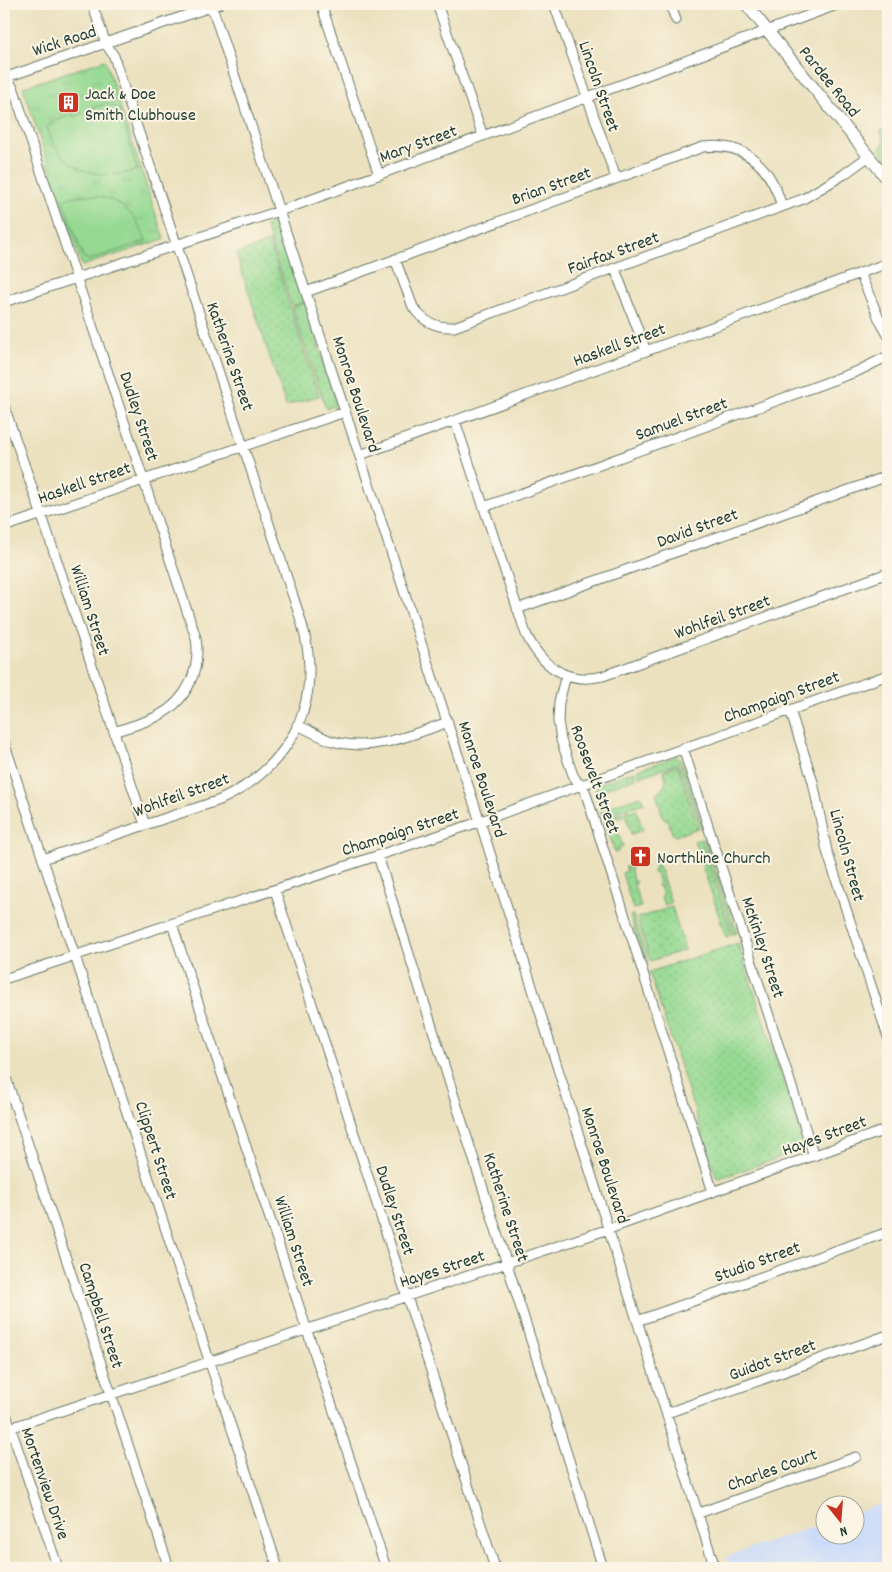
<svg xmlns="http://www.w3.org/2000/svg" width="892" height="1572" viewBox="0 0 892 1572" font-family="Dekko,sans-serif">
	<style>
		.built { fill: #cbdbf9 }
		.grass { fill: url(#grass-dots); stroke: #5a8b63 }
		.park { fill: url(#park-tufts); stroke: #5a8b63 }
		.pitch { fill: #95d992; stroke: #5a8b63 }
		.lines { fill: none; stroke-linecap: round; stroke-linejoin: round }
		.minor-casing { stroke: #667665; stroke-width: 11 }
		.major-casing { stroke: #667665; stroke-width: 13 }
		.minor { stroke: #fff; stroke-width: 9 }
		.major { stroke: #fff; stroke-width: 11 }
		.labels { text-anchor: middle; stroke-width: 4; stroke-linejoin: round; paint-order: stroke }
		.street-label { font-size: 18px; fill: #1f3d34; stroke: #fcf5e5 }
		.poi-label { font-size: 18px; fill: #1f3d34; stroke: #fcf5e5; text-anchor: start }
	</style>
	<defs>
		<pattern id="grass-dots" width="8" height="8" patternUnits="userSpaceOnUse" patternTransform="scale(1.25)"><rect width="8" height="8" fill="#95d992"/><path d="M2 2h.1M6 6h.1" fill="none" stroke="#80bb7e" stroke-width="1.8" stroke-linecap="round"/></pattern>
		<pattern id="park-tufts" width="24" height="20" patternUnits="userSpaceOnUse" patternTransform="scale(1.25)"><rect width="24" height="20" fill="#95d992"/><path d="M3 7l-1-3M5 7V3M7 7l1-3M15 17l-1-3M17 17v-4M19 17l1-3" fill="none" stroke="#80bb7e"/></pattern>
	</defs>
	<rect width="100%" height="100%" fill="#fcf5e5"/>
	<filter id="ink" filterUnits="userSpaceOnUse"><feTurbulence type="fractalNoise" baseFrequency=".02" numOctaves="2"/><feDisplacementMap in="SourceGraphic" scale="10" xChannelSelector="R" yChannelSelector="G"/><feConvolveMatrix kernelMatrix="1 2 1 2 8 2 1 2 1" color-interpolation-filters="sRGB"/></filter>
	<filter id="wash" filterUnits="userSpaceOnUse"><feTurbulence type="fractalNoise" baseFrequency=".0096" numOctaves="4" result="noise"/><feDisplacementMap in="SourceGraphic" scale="20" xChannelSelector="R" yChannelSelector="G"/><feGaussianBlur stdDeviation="1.12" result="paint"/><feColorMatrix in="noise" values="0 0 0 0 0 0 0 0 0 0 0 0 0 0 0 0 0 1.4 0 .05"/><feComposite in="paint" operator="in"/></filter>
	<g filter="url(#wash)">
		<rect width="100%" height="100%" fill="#ebe1bf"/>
		<path class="built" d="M888,1501v64l-8,3h-150l-4,-11 98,-34v11h30l1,-21z"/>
		<path class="grass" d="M886,128l2,2v30l-9,-11 4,-4 1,-7 -4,-6z
			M278,221l26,81 -12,4 -27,-81z
			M269,242l50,154 -33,10 -50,-152z
			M305,303l32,102 -11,4 -34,-102z
			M677,756l5,6 -42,15 -3,-7z
			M683,764l20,64 -2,1 -21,-64z
			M678,765l20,63 -23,8 -3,-3 -4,-12 -5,-4 -7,-24 8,-6 2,-9 -3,-7z
			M634,771l2,7 -40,14 -2,-6z
			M641,796l3,7 -42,13 -2,-7z
			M636,809l7,21 -12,4 -6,-22z
			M623,812l1,3 -10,4 9,28 -5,2 1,2 -4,2 -11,-35z
			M705,837l32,95 -1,2h-2l-31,-96z
			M701,839l31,96 -6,2 -32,-96z
			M654,860h3l14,43 -7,2 -3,-8 2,-1 -3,-10 -2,1 -1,-3 2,-1 -3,-10 -2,1 -1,-3 2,-3 -3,-7z
			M630,865l3,16h2l1,3 -2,1 7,22 -8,2 -11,-36 5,-2 -2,-4z
			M672,907l13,43 -35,11 -13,-43z
			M633,915l15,48 -3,1 -15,-48z
			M738,943l68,206 -89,30 -68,-207z"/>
		<path class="park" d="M105,60l59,179 -82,27 -59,-179z"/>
		<path class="pitch" d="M106,103l14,7 17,60c-39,13 -79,-1 -90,-44l25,-13 2,4z
			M85,195c32,1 50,16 61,46l-57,19 -6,-3 -20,-57 12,-4z"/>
	</g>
	<g filter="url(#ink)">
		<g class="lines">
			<defs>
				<path id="minor" d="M211,4l273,830 231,734
					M321,4l58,171
					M437,4l46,132
					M554,4l62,174
					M670,4l6,16
					M4,72l10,18 182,548c5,32 -9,63 -38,78 -14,7 -30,11 -44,16
					M4,78l215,-74
					M395,259l18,48c10,15 23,21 41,20l349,-128 40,-24 26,-19
					M615,269l31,82
					M860,273l20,48 8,14
					M306,292l397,-145c44,-5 68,20 79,60
					M4,302l290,-96 545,-202
					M4,406l40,116 101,303
					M455,421l71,213c15,31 40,51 77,42l285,-103
					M360,455l528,-192
					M484,507l374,-136 30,-15
					M4,527l341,-115
					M517,609l371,-133
					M566,675l-7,27 -1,19 3,19 12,35 3,5 9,11 128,401
					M790,710l23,72 14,69 61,186
					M297,725c12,5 23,12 35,16 40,12 79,-6 116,-19
					M4,742l274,826
					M683,748l131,408
					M378,856l225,712
					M43,859l177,-59c53,-25 90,-70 89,-131 0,-30 -11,-57 -20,-85 -11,-32 -21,-64 -32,-96 -46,-139 -92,-279 -139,-418l-4,-14 -8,-12 -14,-40
					M275,890l220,678
					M172,924l214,644
					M4,979l466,-154 418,-150
					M4,1072l165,496
					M637,1321l251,-89
					M4,1408l54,160
					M667,1413l221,-78
					M4,1430l605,-201 279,-100
					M699,1513l157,-56"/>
				<path id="major" d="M746,4l142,176"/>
			</defs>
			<use href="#minor" class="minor-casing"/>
			<use href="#major" class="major-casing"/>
			<use href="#minor" class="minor"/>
			<use href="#major" class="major"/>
		</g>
	</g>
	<defs>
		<symbol id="building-square" viewBox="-11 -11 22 22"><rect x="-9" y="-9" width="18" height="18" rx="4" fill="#c8321e" stroke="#fcf5e5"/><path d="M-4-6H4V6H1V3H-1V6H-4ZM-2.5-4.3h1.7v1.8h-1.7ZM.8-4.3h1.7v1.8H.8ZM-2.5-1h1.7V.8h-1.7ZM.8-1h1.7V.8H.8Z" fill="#fff"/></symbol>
		<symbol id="church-square" viewBox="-11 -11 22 22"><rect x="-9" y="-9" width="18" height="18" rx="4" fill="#c8321e" stroke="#fcf5e5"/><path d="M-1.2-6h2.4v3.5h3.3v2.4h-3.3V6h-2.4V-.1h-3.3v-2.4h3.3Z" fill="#fff"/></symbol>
	</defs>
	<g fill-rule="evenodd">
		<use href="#building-square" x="56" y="90" width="25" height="25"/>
		<use href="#church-square" x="628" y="844" width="25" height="25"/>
	</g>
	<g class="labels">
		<g class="street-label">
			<text transform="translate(64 40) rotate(-18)" y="6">Wick Road</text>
			<text transform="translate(830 81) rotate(51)" y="6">Pardee Road</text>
			<text transform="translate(600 86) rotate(71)" y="6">Lincoln Street</text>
			<text transform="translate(418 143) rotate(-20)" y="6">Mary Street</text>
			<text transform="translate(551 185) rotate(-20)" y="6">Brian Street</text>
			<text transform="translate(613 252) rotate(-20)" y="6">Fairfax Street</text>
			<text transform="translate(619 344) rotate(-20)" y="6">Haskell Street</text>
			<text transform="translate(231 356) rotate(71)" y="6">Katherine Street</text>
			<text transform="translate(357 394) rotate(72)" y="6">Monroe Boulevard</text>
			<text transform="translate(140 416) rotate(72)" y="6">Dudley Street</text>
			<text transform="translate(681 418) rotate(-20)" y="6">Samuel Street</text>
			<text transform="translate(84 482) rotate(-19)" y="6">Haskell Street</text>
			<text transform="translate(697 527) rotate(-20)" y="6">David Street</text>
			<text transform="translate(91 610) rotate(72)" y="6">William Street</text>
			<text transform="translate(722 616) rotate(-20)" y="6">Wohlfeil Street</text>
			<text transform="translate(781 696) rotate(-20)" y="6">Champaign Street</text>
			<text transform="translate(483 779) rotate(72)" y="6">Monroe Boulevard</text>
			<text transform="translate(596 779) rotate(70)" y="6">Roosevelt Street</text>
			<text transform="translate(181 794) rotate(-20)" y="6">Wohlfeil Street</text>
			<text transform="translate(400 831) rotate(-18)" y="6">Champaign Street</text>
			<text transform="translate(848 855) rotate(75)" y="6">Lincoln Street</text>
			<text transform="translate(764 947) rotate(72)" y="6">McKinley Street</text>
			<text transform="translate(824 1135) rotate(-20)" y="6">Hayes Street</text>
			<text transform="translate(157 1150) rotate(72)" y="6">Clippert Street</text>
			<text transform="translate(606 1165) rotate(72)" y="6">Monroe Boulevard</text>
			<text transform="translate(507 1207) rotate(72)" y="6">Katherine Street</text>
			<text transform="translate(396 1210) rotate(72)" y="6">Dudley Street</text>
			<text transform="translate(295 1241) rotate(72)" y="6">William Street</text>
			<text transform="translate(757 1261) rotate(-20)" y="6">Studio Street</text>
			<text transform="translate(442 1268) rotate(-18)" y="6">Hayes Street</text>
			<text transform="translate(102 1315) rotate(72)" y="6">Campbell Street</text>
			<text transform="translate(772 1359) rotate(-20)" y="6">Guidot Street</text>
			<text transform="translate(772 1469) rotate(-20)" y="6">Charles Court</text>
			<text transform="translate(46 1483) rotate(71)" y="6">Mortenview Drive</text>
		</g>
		<g class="poi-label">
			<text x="85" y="99">Jack &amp; Doe<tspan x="85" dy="21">Smith Clubhouse</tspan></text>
			<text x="657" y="863">Northline Church</text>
		</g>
	</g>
	<rect width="892" height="1572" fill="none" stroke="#fcf5e5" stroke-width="20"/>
	<g transform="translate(840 1520) rotate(163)"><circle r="24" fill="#fcf5e5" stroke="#a4ab9e"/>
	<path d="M0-4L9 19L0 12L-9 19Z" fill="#c8321e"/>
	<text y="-8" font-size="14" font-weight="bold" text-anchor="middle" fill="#1f3d34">N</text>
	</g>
</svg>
